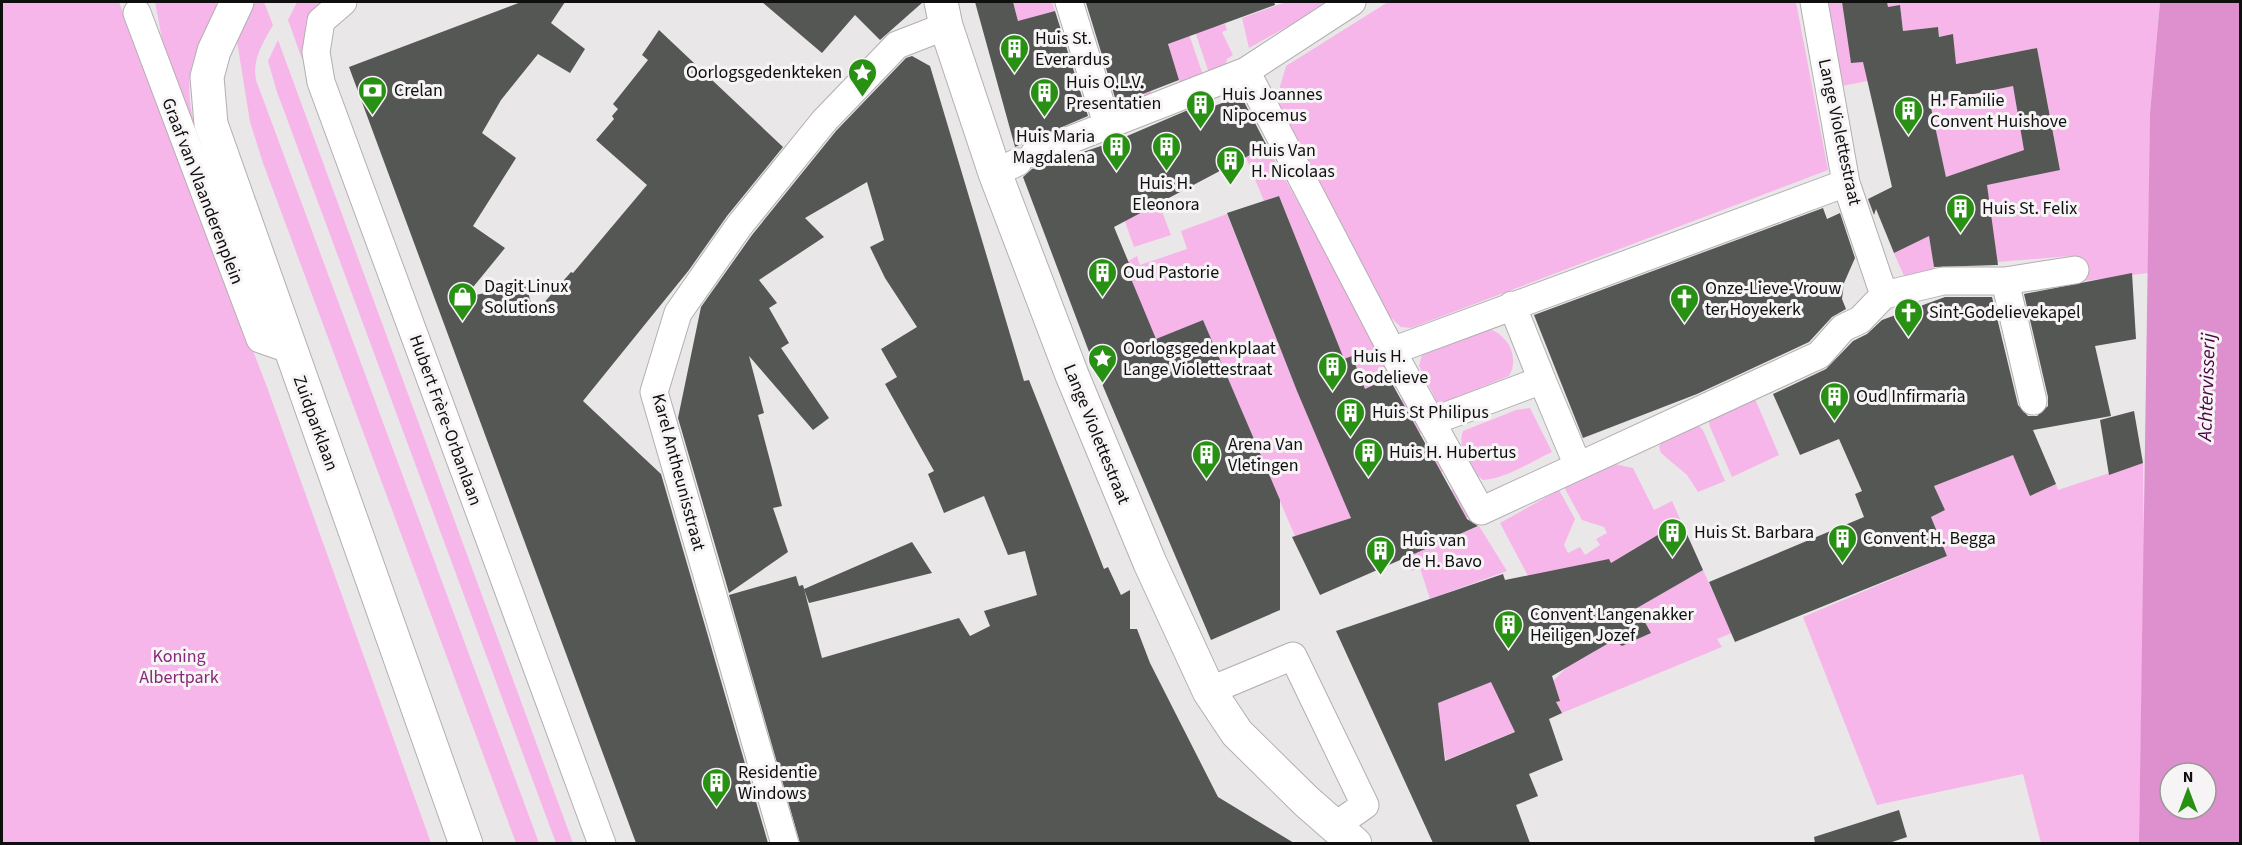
<svg xmlns="http://www.w3.org/2000/svg" width="2242" height="845" viewBox="0 0 2242 845" font-family="'Source Sans 3',sans-serif">
	<style>
		.green { fill: #f7b6e9 }
		.water { fill: #de8fce; fill-rule: evenodd }
		.building { fill: #555755; fill-rule: evenodd }
		.lines { fill: none; stroke-linecap: round; stroke-linejoin: round }
		.street-casing { stroke: #b2afb2; stroke-width: 29 }
		.secondary-casing { stroke: #b2afb2; stroke-width: 35 }
		.street { stroke: #fff; stroke-width: 27 }
		.secondary { stroke: #fff; stroke-width: 33 }
		.labels { text-anchor: middle; stroke-width: 6; stroke-linejoin: round; paint-order: stroke }
		.poi-label { font-size: 18px; fill: #100f10; stroke: #f7f4f6; text-anchor: start }
		.street-label { font-size: 18px; fill: #100f10; stroke: #f7f4f6 }
		.park-label { font-size: 18px; fill: #852a78; stroke: #f7f4f6 }
		.water-label { font-size: 20px; font-style: italic; fill: #4a0241; stroke: #f7f4f6 }
	</style>
	<rect width="100%" height="100%" fill="#eae7e9"/>
	<path class="green" d="M2,2h117l148,385 164,456h-429z
		M155,2h62c-5,25 -23,47 -27,73 -5,41 16,83 29,120l-48,-109z
		M255,2h9l9,23c-10,18 -21,34 -17,55l283,763h-23l-253,-680 -13,-41 -13,-81z
		M297,2h25l-14,23 -6,34 -14,-39z
		M1013,2h39l3,9 -22,6 7,28 -2,47z
		M1172,2h6l25,73 -23,9 -4,-13 -29,11 5,12 -7,3 -9,-39 33,-12 -12,-39z
		M1185,2h21l10,24 9,-2 2,6 -5,2 11,23 -6,4 -2,9 -16,5z
		M1286,2h45l-82,46 -7,-30z
		M1388,2h408l32,168 -417,158 -10,-1 -12,-11 -113,-216 10,-34z
		M1826,2h16l9,60 102,-27 -14,2 -1,-10 -35,4 -3,-25 -12,1 -1,-5h273l-10,111 -2,160 -64,8 -13,-25 -74,6 -16,-97 -35,12 -16,-74 83,-17 16,90 31,-7 -23,-121 -195,38z
		M278,40l295,803h-17l-279,-751 -9,-31z
		M1267,146l126,229 -14,7 10,22 17,-6 19,33 -37,15 -36,-90 -8,3 -65,-163 -15,5 -22,-53 18,1z
		M1156,196l15,39 -37,12 -16,-45z
		M1924,205l11,67 -31,4 -10,-23z
		M1227,214l67,169 59,134 -28,10 -25,21 -97,-228 -56,23 -9,-47 -13,-33 12,-7 3,9 47,-16 -6,-18z
		M1489,329c19,6 31,28 20,47l-62,25 -10,1 -18,-36 3,-11 7,-7z
		M1750,398l6,3 23,54 -47,22 -22,-50 -2,-9z
		M1991,402l39,94 26,-12 2,6 85,-28 1,99 -5,282h-98l-18,-69 -146,31 -74,-188 144,-61 -16,-39 14,-7 -11,-24z
		M1530,408l22,44c-22,10 -44,26 -69,28 -14,-11 -26,-31 -20,-49l53,-21z
		M1696,423l7,7 22,51 -27,11 -11,-17 -26,-22 -2,-6 3,-6z
		M1434,448l13,22 -13,5 3,21 20,-8 15,28 -21,7 6,12 22,-9 28,45 -77,28 -10,-31 -9,3 -11,-30 17,-85z
		M1610,463l23,5 21,42 18,-9 9,20 -80,48 -73,7 -28,-53 59,-33 16,29 -11,26 4,8 12,-6 5,8 15,-10 -4,-6 11,-6 -3,-6 -22,-7 -18,-33z
		M1703,570l29,63 -15,6 5,8 -160,66 -6,-11 3,-1 -7,-19 16,-16 26,-14 18,-28 10,22 29,-13 -10,-18 -10,-4z
		M1473,641l48,88 -75,31 -5,-28 -10,-27z"/>
	<path class="water" d="M2160,2h80v841h-101l11,-730zM2170,773h36v36h-36z"/>
	<path class="building" d="M521,2h44l-14,21 34,26 -15,24 -32,-19 -37,46 -19,33 34,25 -43,68 32,22 -40,49 61,-12 8,29 37,-42 2,1 74,-88 -51,-45 18,-21 -2,-3 6,-7 -5,-5 35,-44 -6,-5 17,-25 124,117 -56,69 -38,54 -106,131 78,73 107,369h-132l-287,-776z
		M762,2h161l-43,38 -25,-25 -33,38z
		M975,2h38l5,19 37,-10 33,105 -73,31z
		M1274,2l1,3 -107,39 11,36 -62,24 -31,-101z
		M1842,2h45l1,5 12,-2 3,26 35,-4 1,10 14,-3 3,30 81,-16 23,122 -73,15 11,80 -64,2 -5,-31 -35,17 -18,-44 -2,6 -6,-16 24,-12 -29,-125 -12,1zM2013,86l11,64 -78,27 -16,-74z
		M912,56l18,10 94,315 5,-1 75,189 4,-2 13,28 9,-5v39h7l13,34 68,134 76,46h-494l-71,-248 67,-19 3,10 4,-1 19,73 137,-40 11,18 20,-10 -6,-15 53,-16 -12,-44 -17,4 -24,-59 -40,17 -16,-39 6,-3 -49,-87 12,-7 -16,-28 36,-22 -32,-49 -15,-31 14,-7 -17,-58 -62,36 19,19 -65,43 18,23 -8,5 20,35 -8,5 48,70 -16,12 -64,-74 15,57 -6,2 24,91 -9,2 15,44 -59,41 -51,-175 23,-111 51,-72 84,-104 70,-73z
		M1241,96l26,50 -153,81 17,41 -4,1 29,70 47,-19 77,180v110l-69,30 -117,-275 -71,-188 9,-8 81,-27 75,-32 2,5z
		M1279,196l65,163 8,-3 13,33 24,-11 78,141 11,7 -158,69 -28,-58 59,-19 -54,-127 -70,-178z
		M1823,208l4,11 13,-6 15,45 -11,25 -2,16 4,10 -14,8 -23,25 -112,52 -114,44 -49,-123z
		M2132,273l4,66 -41,7 16,70 -78,14 23,54 -26,12 -17,-41 -79,31 11,24 -14,7 16,39 -212,86 -26,-60 155,-65 -9,-23 7,-3 -23,-52 -39,16 -27,-61 53,-25 27,-28 14,-7 15,-14 63,-23h47l26,108 10,11h9l11,-10v-9l-24,-103z
		M2134,411l9,52 -34,12 -9,-55z
		M1681,521l22,49 -66,38 14,25 -29,13 -8,-6 -62,36 8,25 -4,1 6,11 -13,6 14,41 -34,14 9,22 -22,9 14,38h-97l-97,-212 167,-57 2,6 104,-21 2,4zM1491,682l24,50 -70,29 -7,-58z
		M912,542l20,31 -123,30 -5,-14z
		M1899,810l8,27 -18,6h-74l-1,-6z"/>
	<g class="lines">
		<defs>
			<path id="street" d="M343,2l-22,19 -5,31 5,30 281,762
				M1069,2l39,125
				M1814,2l32,181 38,112
				M137,13l123,326 29,10
				M1246,71l146,280 89,160 338,-156 24,-27 17,-8 24,-25 59,-14h62l70,-11
				M1034,154l212,-83 106,-69
				M995,173l23,-11
				M2005,281l28,120
				M1392,351l454,-168
				M1542,380l36,86
				M1433,421l109,-41 -30,-75
				M1209,691l84,-35 72,149 -30,21
				M785,844l-131,-452 24,-79 61,-87 85,-105 73,-76 49,-19"/>
			<path id="secondary" d="M237,2l-23,49 -7,26 4,47 255,720
				M941,2l5,24 49,147 77,202 78,188 59,128 28,42 69,68 49,43"/>
		</defs>
		<use href="#street" class="street-casing"/>
		<use href="#secondary" class="secondary-casing"/>
		<use href="#street" class="street"/>
		<use href="#secondary" class="secondary"/>
	</g>
	<defs>
		<symbol id="building-pin" viewBox="-11 -11 22 30"><path d="M0 17L-7.5 6A9.5 9.5 0 1 1 7.5 6Z" fill="#289013" stroke="#f7f4f6"/><path d="M-4-6H4V6H1V3H-1V6H-4ZM-2.5-4.3h1.7v1.8h-1.7ZM.8-4.3h1.7v1.8H.8ZM-2.5-1h1.7V.8h-1.7ZM.8-1h1.7V.8H.8Z" fill="#fff"/></symbol>
		<symbol id="sight-pin" viewBox="-11 -11 22 30"><path d="M0 17L-7.5 6A9.5 9.5 0 1 1 7.5 6Z" fill="#289013" stroke="#f7f4f6"/><path d="M0-6L1.8-2.2L6-1.7L2.9 1.2L3.7 5.4L0 3.3L-3.7 5.4L-2.9 1.2L-6-1.7L-1.8-2.2Z" fill="#fff"/></symbol>
		<symbol id="bank-pin" viewBox="-11 -11 22 30"><path d="M0 17L-7.5 6A9.5 9.5 0 1 1 7.5 6Z" fill="#289013" stroke="#f7f4f6"/><path d="M-6-4H6V4H-6ZM0-2.3a2.3 2.3 0 1 0 0 4.6a2.3 2.3 0 1 0 0-4.6Z" fill="#fff"/></symbol>
		<symbol id="shop-pin" viewBox="-11 -11 22 30"><path d="M0 17L-7.5 6A9.5 9.5 0 1 1 7.5 6Z" fill="#289013" stroke="#f7f4f6"/><path d="M-5-2.5h2.3a2.7 3.5 0 0 1 5.4 0H5L5.5 6h-11ZM-1.5-2.5h3a1.5 2.3 0 0 0-3 0Z" fill="#fff"/></symbol>
		<symbol id="church-pin" viewBox="-11 -11 22 30"><path d="M0 17L-7.5 6A9.5 9.5 0 1 1 7.5 6Z" fill="#289013" stroke="#f7f4f6"/><path d="M-1.2-6h2.4v3.5h3.3v2.4h-3.3V6h-2.4V-.1h-3.3v-2.4h3.3Z" fill="#fff"/></symbol>
	</defs>
	<g fill-rule="evenodd">
		<use href="#building-pin" x="998" y="32" width="33" height="45"/>
		<use href="#sight-pin" x="846" y="56" width="33" height="45"/>
		<use href="#bank-pin" x="356" y="74" width="33" height="45"/>
		<use href="#building-pin" x="1028" y="76" width="33" height="45"/>
		<use href="#building-pin" x="1184" y="88" width="33" height="45"/>
		<use href="#building-pin" x="1892" y="94" width="33" height="45"/>
		<use href="#building-pin" x="1100" y="130" width="33" height="45"/>
		<use href="#building-pin" x="1150" y="130" width="33" height="45"/>
		<use href="#building-pin" x="1214" y="144" width="33" height="45"/>
		<use href="#building-pin" x="1944" y="192" width="33" height="45"/>
		<use href="#building-pin" x="1086" y="256" width="33" height="45"/>
		<use href="#shop-pin" x="446" y="280" width="33" height="45"/>
		<use href="#church-pin" x="1668" y="282" width="33" height="45"/>
		<use href="#church-pin" x="1892" y="296" width="33" height="45"/>
		<use href="#sight-pin" x="1086" y="342" width="33" height="45"/>
		<use href="#building-pin" x="1316" y="350" width="33" height="45"/>
		<use href="#building-pin" x="1818" y="380" width="33" height="45"/>
		<use href="#building-pin" x="1334" y="396" width="33" height="45"/>
		<use href="#building-pin" x="1352" y="436" width="33" height="45"/>
		<use href="#building-pin" x="1190" y="438" width="33" height="45"/>
		<use href="#building-pin" x="1656" y="516" width="33" height="45"/>
		<use href="#building-pin" x="1826" y="522" width="33" height="45"/>
		<use href="#building-pin" x="1364" y="534" width="33" height="45"/>
		<use href="#building-pin" x="1492" y="608" width="33" height="45"/>
		<use href="#building-pin" x="700" y="766" width="33" height="45"/>
	</g>
	<g class="labels">
		<g class="poi-label">
			<text x="1035" y="44">Huis St.<tspan x="1035" dy="21">Everardus</tspan></text>
			<text x="842" y="78" text-anchor="end">Oorlogsgedenkteken</text>
			<text x="1066" y="88">Huis O.L.V.<tspan x="1066" dy="21">Presentatien</tspan></text>
			<text x="394" y="96">Crelan</text>
			<text x="1222" y="100">Huis Joannes<tspan x="1222" dy="21">Nipocemus</tspan></text>
			<text x="1930" y="106">H. Familie<tspan x="1930" dy="21">Convent Huishove</tspan></text>
			<text x="1095" y="142" text-anchor="end">Huis Maria<tspan x="1095" dy="21">Magdalena</tspan></text>
			<text x="1251" y="156">Huis Van<tspan x="1251" dy="21">H. Nicolaas</tspan></text>
			<text x="1166" y="189" text-anchor="middle">Huis H.<tspan x="1166" dy="21">Eleonora</tspan></text>
			<text x="1982" y="214">Huis St. Felix</text>
			<text x="1123" y="278">Oud Pastorie</text>
			<text x="484" y="292">Dagit Linux<tspan x="484" dy="21">Solutions</tspan></text>
			<text x="1705" y="294">Onze-Lieve-Vrouw<tspan x="1705" dy="21">ter Hoyekerk</tspan></text>
			<text x="1929" y="318">Sint-Godelievekapel</text>
			<text x="1123" y="354">Oorlogsgedenkplaat<tspan x="1123" dy="21">Lange Violettestraat</tspan></text>
			<text x="1353" y="362">Huis H.<tspan x="1353" dy="21">Godelieve</tspan></text>
			<text x="1856" y="402">Oud Infirmaria</text>
			<text x="1372" y="418">Huis St Philipus</text>
			<text x="1228" y="450">Arena Van<tspan x="1228" dy="21">Vletingen</tspan></text>
			<text x="1389" y="458">Huis H. Hubertus</text>
			<text x="1694" y="538">Huis St. Barbara</text>
			<text x="1863" y="544">Convent H. Begga</text>
			<text x="1402" y="546">Huis van<tspan x="1402" dy="21">de H. Bavo</tspan></text>
			<text x="1530" y="620">Convent Langenakker<tspan x="1530" dy="21">Heiligen Jozef</tspan></text>
			<text x="738" y="778">Residentie<tspan x="738" dy="21">Windows</tspan></text>
		</g>
		<g class="street-label">
			<text transform="translate(1840 132) rotate(78)" y="6">Lange Violettestraat</text>
			<text transform="translate(203 191) rotate(69)" y="6">Graaf van Vlaanderenplein</text>
			<text transform="translate(446 420) rotate(70)" y="6">Hubert Frère-Orbanlaan</text>
			<text transform="translate(316 423) rotate(70)" y="6">Zuidparklaan</text>
			<text transform="translate(1097 434) rotate(68)" y="6">Lange Violettestraat</text>
			<text transform="translate(679 472) rotate(75)" y="6">Karel Antheunisstraat</text>
		</g>
		<g class="park-label">
			<text x="179" y="662">Koning<tspan x="179" dy="21">Albertpark</tspan></text>
		</g>
		<g class="water-label">
			<text transform="translate(2206 387) rotate(-88)" y="7">Achtervisserij</text>
		</g>
	</g>
	<rect width="2242" height="845" fill="none" stroke="#100f10" stroke-width="6"/>
	<g transform="translate(2188 791)"><circle r="28" fill="#f7f4f6" stroke="#9b989a" stroke-width="1.5"/>
	<path d="M0-4.5L10 22L0 15L-10 22Z" fill="#289013"/>
	<text y="-9" font-size="16" font-weight="bold" text-anchor="middle" fill="#100f10">N</text>
	</g>
</svg>
